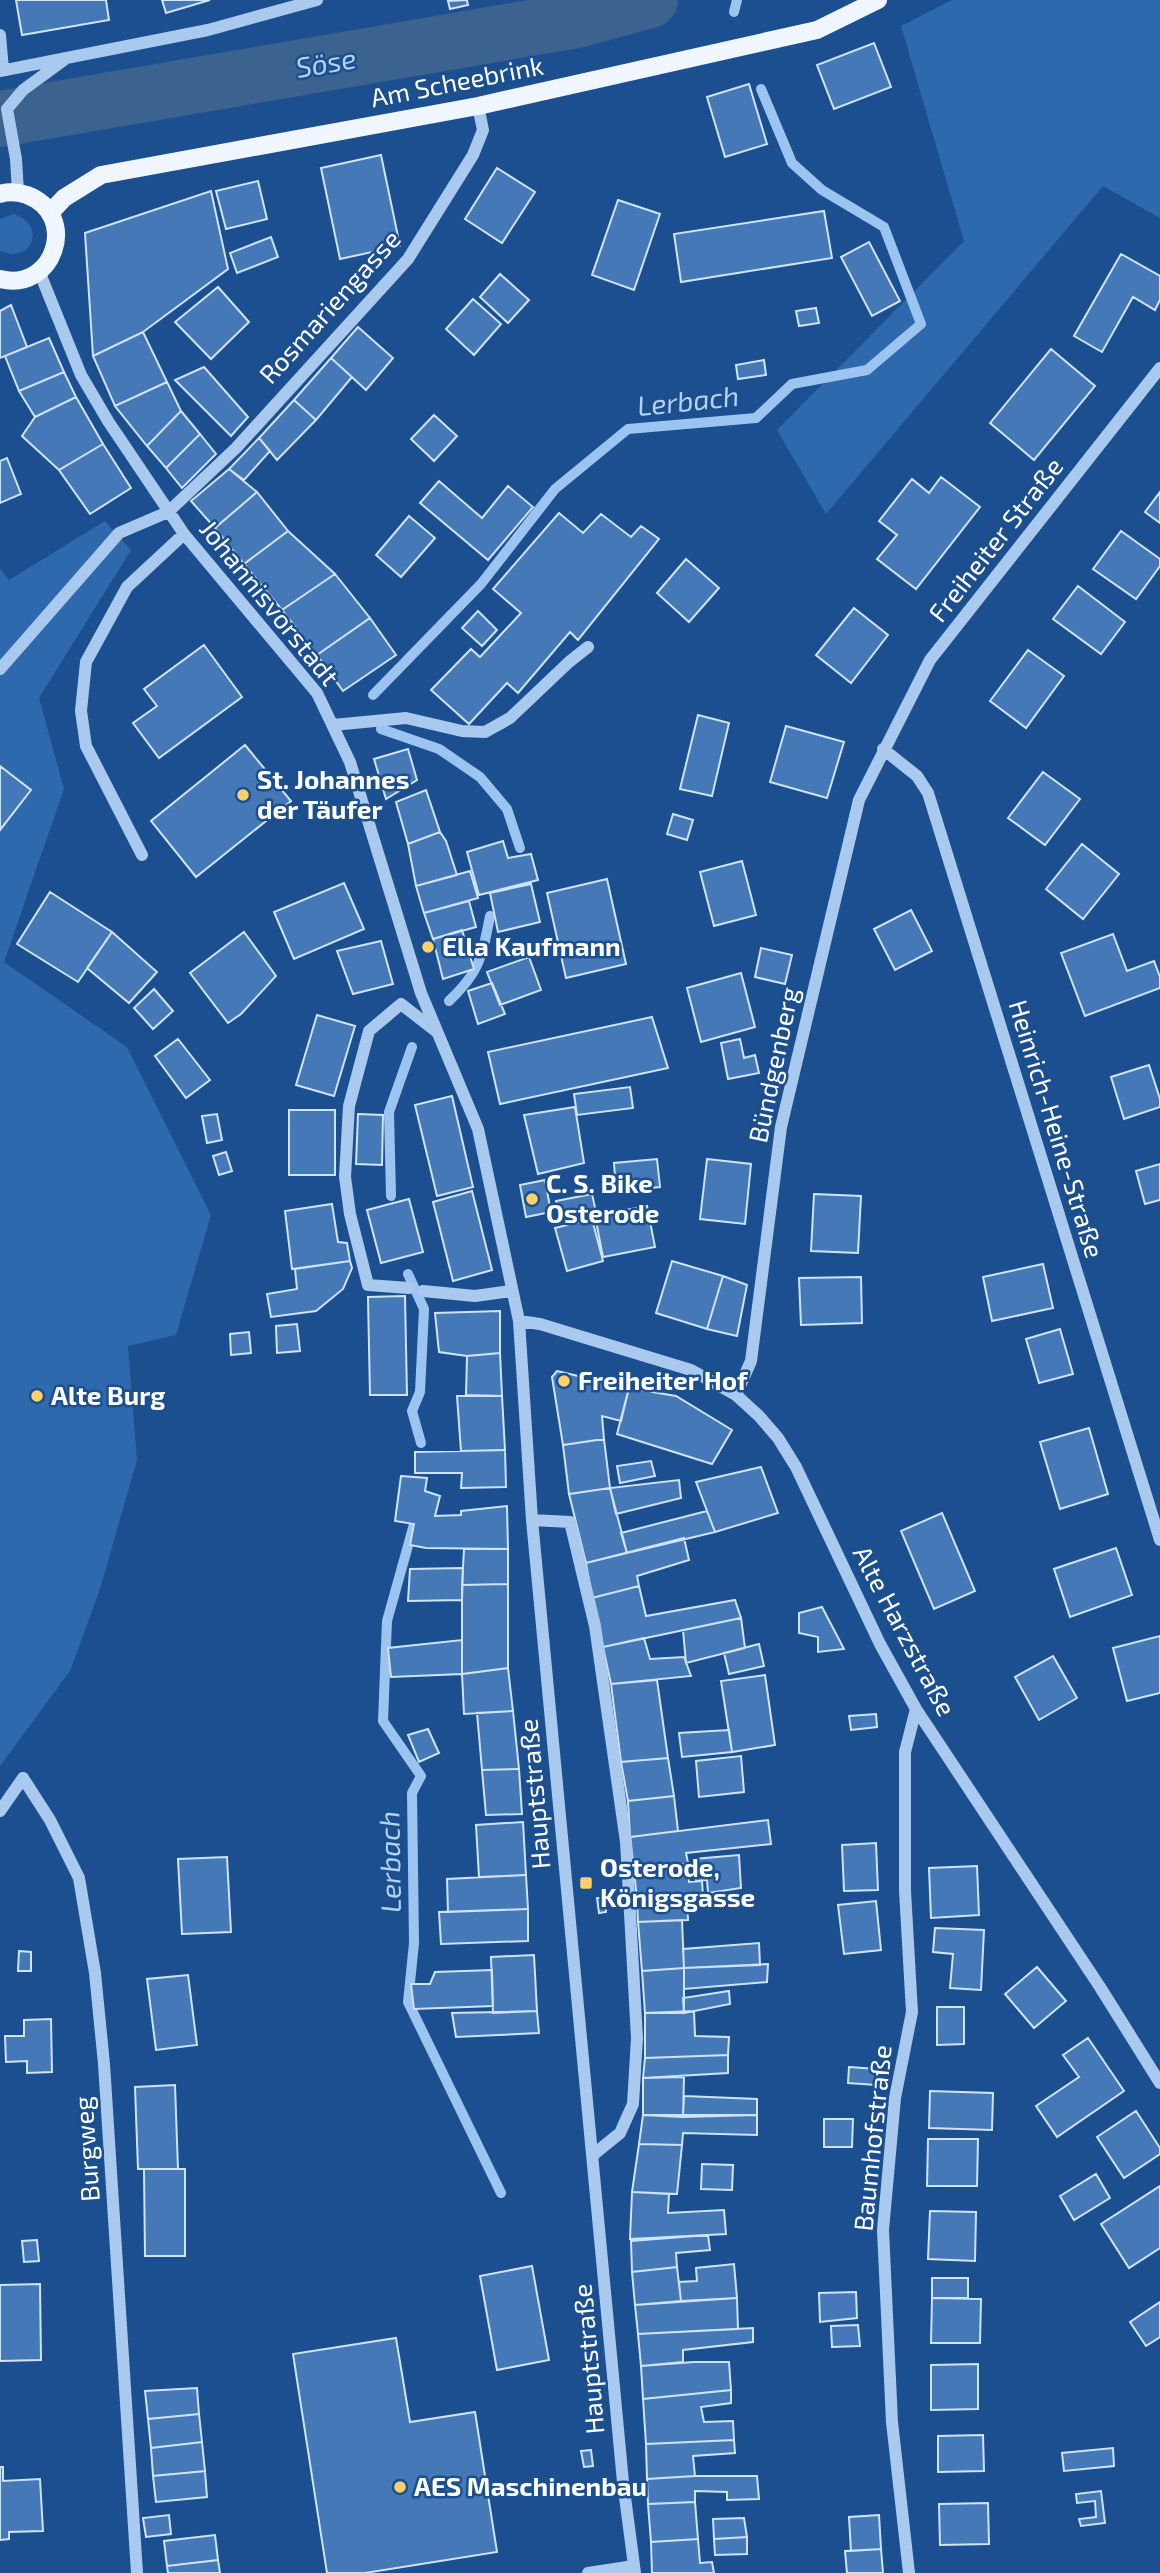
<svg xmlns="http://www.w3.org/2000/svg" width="1160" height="2573" viewBox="0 0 1160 2573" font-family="'Exo 2',sans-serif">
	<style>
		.green { fill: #2e69ad }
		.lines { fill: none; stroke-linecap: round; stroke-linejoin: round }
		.stream { stroke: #9cc4f0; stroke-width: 10 }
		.river { stroke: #3c6290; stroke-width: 56 }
		.building { fill: #4478b7; stroke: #cfe3fa; stroke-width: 2 }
		.minor { stroke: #a9c9ee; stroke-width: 12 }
		.major { stroke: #f0f6ff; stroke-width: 18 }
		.poi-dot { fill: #ffd166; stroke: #1b4f8f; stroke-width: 2.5 }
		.labels { text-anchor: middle; stroke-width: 5; stroke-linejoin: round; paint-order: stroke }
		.street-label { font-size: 26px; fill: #fff; stroke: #1b4f8f }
		.poi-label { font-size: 26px; font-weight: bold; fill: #fff; stroke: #1b4f8f; text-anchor: start }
		.water-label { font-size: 28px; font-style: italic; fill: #b5d3f5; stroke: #1b4f8f }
	</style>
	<rect width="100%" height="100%" fill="#1b4f8f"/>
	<path class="green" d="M952,0h208v218l-57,-32 -277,328 -49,-84 187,-189 -63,-215z
		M14,214c34,12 17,51 -14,37v-32z
		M105,521l26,29 -92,148 25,91 -60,173 123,85 84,168 -35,120 -48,11 9,114 -37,129 -30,82 -70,95v-1197l9,11z"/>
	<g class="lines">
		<path class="stream" d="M734,12l3,-12
			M373,695l108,-111 74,-95 73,-60 128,-11 36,-34 75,-14 54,-46 -37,-97 -62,-37 -30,-27 -31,-74
			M381,729l58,20 41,28 27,32 13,39
			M449,1001c31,-29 33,-44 41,-85
			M391,1196l-2,-84 23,-65
			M408,1274l16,35 -4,83 -8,19 9,32
			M416,1517l-29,104 -4,100 38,55 -9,17 2,150 -6,59 93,191"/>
		<path class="river" d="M0,119l577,-99 73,-20"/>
	</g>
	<path class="building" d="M16,0h90l3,20 -87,15z
		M162,0h48l-44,13z
		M467,0l1,5 -18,4 -2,-8z
		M874,43l17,44 -57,22 -17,-44z
		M749,84l18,60 -42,13 -18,-60z
		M381,155l19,91 -60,13 -19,-91z
		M497,168l38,24 -33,51 -37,-24z
		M258,181l9,38 -41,10 -10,-38z
		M211,191l17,78 -85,63 -50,24 -8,-123z
		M618,200l42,14 -26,76 -42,-15z
		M824,211l8,47 -151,24 -7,-48z
		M271,237l7,20 -41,16 -7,-20z
		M869,242l31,59 -28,15 -31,-59z
		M1121,254l39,22v24l-5,10 -22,-13 -31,55 -28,-16z
		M500,274l29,26 -21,23 -28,-26z
		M218,287l31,35 -38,37 -36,-37z
		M473,299l28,25 -27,31 -28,-26z
		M11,305l16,42 -27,11v-47z
		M816,308l3,15 -20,3 -3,-15z
		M358,327l35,31 -27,32 -35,-32z
		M143,332l24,50 -52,24 -22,-50z
		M49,338l15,34 -45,19 -14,-35z
		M1051,349l44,37 -61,74 -44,-37z
		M331,358l21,19 -36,43 -22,-20z
		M764,360l2,15 -28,4 -2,-14z
		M204,367l44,50 -17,19 -56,-56z
		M64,372l12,25 -41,20 -16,-26z
		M167,382l14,29 -34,35 -32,-40z
		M76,397l27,47 -44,26 -37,-34 13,-19z
		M294,400l22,20 -39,40 -18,-22z
		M181,411l19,23 -34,34 -19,-22z
		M434,415l23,21 -23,25 -23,-22z
		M200,434l16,20 -34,34 -16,-20z
		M259,438l11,13 -26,29 -15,-11z
		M103,444l28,44 -41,26 -31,-44z
		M7,458l14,36 -21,9v-42z
		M229,469l28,23 -42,36 -24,-27z
		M941,477l39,30 -64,82 -39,-30 20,-24 -18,-14 33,-42 17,14z
		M439,481l43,37 26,-32 25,21 -45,53 -68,-57z
		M257,492l31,39 -44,33 -29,-36z
		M1160,492v31l-15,-11z
		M559,513l24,20 18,-19 30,23 10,-11 18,13 -81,101 -8,-8 -52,61 -11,-10 -38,41 -38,-34 40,-41 9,8 41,-44 -28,-24z
		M409,516l26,22 -34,39 -25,-22z
		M288,531l47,43 -53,36 -38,-46z
		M1121,531l39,28v7l-24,33 -43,-30z
		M686,559l33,29 -30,34 -32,-29z
		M335,574l35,44 -53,37 -35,-45z
		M1078,586l47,36 -24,32 -48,-35z
		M854,608l34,27 -37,48 -35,-28z
		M478,611l19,19 -15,16 -20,-18z
		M370,618l26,37 -53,36 -26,-36z
		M204,645l38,52 -83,61 -26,-35 24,-17 -13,-17z
		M1028,650l36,26 -38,52 -36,-27z
		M698,715l31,8 -17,73 -32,-7z
		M786,726l58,16 -17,56 -57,-16z
		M245,745l46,56 -95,76 -45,-56z
		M408,749l9,31 -31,19 -12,-40z
		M0,766l31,24 -31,40z
		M1043,772l37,27 -35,46 -37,-27z
		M426,790l14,42 -32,12 -12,-42z
		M673,814l20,6 -6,20 -20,-6z
		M440,832l6,9 11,34 -41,11 -8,-42z
		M503,841l5,17 23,-4 7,26 -59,15 -12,-43z
		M1082,844l37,30 -36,45 -37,-30z
		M742,861l14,54 -42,11 -14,-54z
		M470,871l8,27 -54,15 -8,-27z
		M607,879l19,85 -60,14 -19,-85z
		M344,883l20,46 -70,30 -20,-47z
		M531,884l9,38 -42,10 -8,-39z
		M50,892l62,40 -34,50 -61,-38z
		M469,901l7,26 -43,12 -9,-26z
		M911,910l21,41 -37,19 -21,-41z
		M462,930l12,39 -31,10 -10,-40z
		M112,932l45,40 -28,31 -42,-35z
		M244,932l32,44 -35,38 -13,9 -38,-50z
		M1113,934l14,37 27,-10 6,16v11l-75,28 -24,-63z
		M381,941l12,43 -40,10 -16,-43z
		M761,948l31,7 -7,29 -30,-7z
		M529,957l12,33 -41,15 -13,-33z
		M741,973l14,54 -54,15 -14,-54z
		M492,983l13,31 -27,10 -10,-33z
		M154,989l19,22 -20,18 -19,-21z
		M317,1015l38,11 -21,70 -38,-11z
		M652,1017l16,51 -168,36 -12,-52z
		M178,1039l32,41 -24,18 -31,-42z
		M740,1039l4,19 11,-3 4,18 -31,6 -7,-36z
		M1149,1065l11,34v8l-36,12 -13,-42z
		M630,1087l3,21 -56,7 -3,-21z
		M452,1096l21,91 -36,9 -22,-91z
		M575,1107l9,56 -46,11 -14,-59z
		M289,1110h46v65h-46z
		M217,1114l5,26 -15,3 -5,-27z
		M358,1114l25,1 -1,50 -26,-1z
		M226,1152l6,19 -13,4 -6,-19z
		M657,1159l3,28 -44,4 -2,-28z
		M707,1159l44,5 -6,60 -45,-5z
		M1160,1164v36l-15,4 -9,-33z
		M545,1180l6,32 -25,5 -6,-32z
		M472,1191l20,79 -39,11 -20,-79z
		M592,1194l4,18 -36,8 -4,-19z
		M814,1194l47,2 -3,57 -47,-2z
		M409,1199l14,53 -42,11 -14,-53z
		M332,1204l6,38 9,1 3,18 -58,8 -7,-58z
		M647,1206l8,41 -52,10 -8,-41z
		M592,1219l11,42 -36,10 -12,-43z
		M350,1261l2,7 -9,21 -27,22 -45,6 -4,-23 30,-5 -2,-20z
		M672,1261l51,15 -16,53 -51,-16z
		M1043,1264l10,44 -61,13 -9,-44z
		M723,1276l24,9 -10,51 -30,-7z
		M861,1277l1,46 -61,2 -2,-47z
		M405,1296l2,99h-37l-2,-98z
		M500,1311v42l-33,3 -28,-4 -4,-39z
		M297,1324l3,27 -23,2 -1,-27z
		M1060,1329l13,45 -34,9 -13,-44z
		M249,1332l2,21 -20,2 -1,-21z
		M500,1353l2,43 -36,-1 1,-39z
		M557,1371l72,17 -8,33 -19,-5 2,23 -41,6 -11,-68z
		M629,1388l47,8 56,34 -20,34 -95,-30z
		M457,1396h45l3,54 -44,1z
		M1089,1428l19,66 -48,15 -20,-67z
		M604,1439l6,49 -41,6 -6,-49z
		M505,1450l1,37 -45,1 1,-15h-47v-21z
		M651,1461l4,15 -35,7 -3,-17z
		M761,1467l17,46 -63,19 -19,-50z
		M401,1476l26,2 -2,13 15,5 -5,20 26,-1v-4l46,-5 1,43 -82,-1 -16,-3 4,-21 -19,-3z
		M679,1480l2,18 -65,16 -6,-26z
		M610,1488l17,65 -41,10 -17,-69z
		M707,1511l8,21 -88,21 -6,-20z
		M942,1513l33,78 -41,18 -33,-78z
		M684,1538l5,22 -52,16 2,10 -47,12 -6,-35z
		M1116,1548l16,47 -62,22 -16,-48z
		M464,1549h44v35l-46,1z
		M463,1568l-1,32 -54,1 2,-32z
		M508,1584v84l-46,6v-89z
		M639,1586l7,30 89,-16 6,18 -138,29 -11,-49z
		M822,1607l22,42 -26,3v-15l-19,-4v-20z
		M741,1618l4,30 -59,15 -3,-33z
		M1160,1636v57l-33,8 -14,-53z
		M644,1638l6,21 34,-2 7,19 -80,8 -8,-37z
		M462,1640v34l-71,3 -3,-29z
		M759,1644l5,22 -35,8 -5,-21z
		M1053,1656l24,42 -38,22 -24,-43z
		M508,1668l5,43 -49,3 -2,-40z
		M765,1675l10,70 -43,7 -11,-71z
		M657,1680l11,78 -47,4 -10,-78z
		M513,1711l6,58 -37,1 -5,-57z
		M876,1714l1,13 -26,3 -2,-14z
		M428,1729l11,24 -20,9 -11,-27z
		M729,1730l3,22 -50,5 -3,-24z
		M741,1756l3,36 -45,5 -3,-36z
		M668,1758l6,38 -46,5 -7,-39z
		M519,1769l3,45 -36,1 -4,-45z
		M674,1796l4,35 -48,6 -2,-36z
		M768,1820l3,24 -85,9 2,10 -54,7 -4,-33z
		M523,1822l3,53 -47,2 -3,-52z
		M876,1843l2,47 -34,1 -2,-46z
		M739,1855l2,33 -33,5 -1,-13 -11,1 -2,-22z
		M227,1857l4,75 -49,2 -4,-75z
		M688,1863l1,19 13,-1 1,15 -66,5 -3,-31z
		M977,1866l2,49 -48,3 -2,-50z
		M526,1875l2,34 -80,3 -1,-33z
		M605,1897l1,15 -7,1 -2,-15z
		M687,1898l1,22 -50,2 -1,-21z
		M876,1901l5,49 -37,4 -6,-49z
		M528,1909v32l-87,3 -2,-32z
		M682,1920l2,48 -42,3 -4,-49z
		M935,1928l49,2 -3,60 -31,-2 3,-34 -20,-2z
		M759,1943l1,22 -76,3 -1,-19z
		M19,1951l12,1v19h-13z
		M534,1955l3,56 -44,2 -2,-56z
		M768,1964l-1,18 -83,7v-21z
		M1037,1967l29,34 -32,27 -29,-34z
		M684,1968v45h-39l-3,-42z
		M492,1970l1,36 -79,3 -3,-25h19l5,-12z
		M188,1975l9,70 -41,5 -9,-71z
		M729,1991l1,13 -46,9 -1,-15z
		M937,2007h27v37l-27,1z
		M537,2011l2,22 -83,4 -4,-24z
		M694,2011l1,25 34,1 -1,18 -83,3v-45z
		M51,2019l1,53 -25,1v-12l-21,1 -1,-26h19v-16z
		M1088,2038l36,53 -67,46 -21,-31 43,-29 -16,-22z
		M728,2055v18l-85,5 2,-20z
		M849,2067l28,2 -1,16 -28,-2z
		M684,2077l-1,40 -40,-2v-37z
		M175,2085l3,84h-40l-3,-82z
		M930,2091l63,2 -1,37 -63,-2z
		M684,2096l73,3v16l-74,2z
		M1136,2111l24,37v6l-36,24 -27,-41z
		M643,2115h114v20l-74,-2 -1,12 -43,-1z
		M824,2119h29l-1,28h-28z
		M928,2139h50l-1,47h-50z
		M639,2144l43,1 -5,49 -45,-2z
		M702,2164l31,1 -1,25 -31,-1z
		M144,2169h41v87h-40z
		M1096,2174l14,24 -36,22 -14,-24z
		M1160,2186v62l-31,20 -28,-44z
		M632,2192l37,2 -1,19 56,-3 2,24 -96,5z
		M930,2211l46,1 -1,49 -47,-2z
		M708,2235l2,15 -34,3 1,14 -45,5 -1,-31z
		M37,2240l2,21 -15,1 -2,-21z
		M734,2264l3,34 -56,3 -2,-19 18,-1 -1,-13z
		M532,2266l17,94 -52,10 -17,-94z
		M677,2267l4,34 -46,4 -3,-33z
		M932,2278h36v20h-36z
		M40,2284l1,76 -41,1v-76z
		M856,2292l1,26 -37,4 -1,-29z
		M737,2298l1,31 -100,5 -3,-29z
		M932,2298l49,1 -1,44h-49z
		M1160,2302v35l-14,9 -16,-24z
		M858,2325l2,21 -28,1 -1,-21z
		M753,2328v14l-70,8v12l-42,4 -3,-32z
		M396,2338l14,84 65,-10 22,140 -132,21h-38l-34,-219z
		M694,2362h35l2,28 -88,9 -2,-33z
		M978,2364v45l-47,1v-45z
		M197,2388l2,26 -51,5 -3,-28z
		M731,2390v13l-30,4 3,15 29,-1 1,19 -88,4 -3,-45z
		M199,2414l3,28 -51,6 -3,-29z
		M983,2435l1,36 -46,1v-36z
		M734,2440l1,13 -42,3 2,20 -48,3 -1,-35z
		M202,2442l3,29 -52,5 -2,-28z
		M1113,2448l1,18 -50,5 -2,-18z
		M591,2450l2,16 -9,1 -3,-16z
		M0,2467h3v14l37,-2 3,52 -34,1v7l-9,1z
		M205,2471l2,26 -51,5 -3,-26z
		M695,2476h62l2,23 -32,1v-8l-32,-1v11l-47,2 -1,-25z
		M1101,2491l4,32 -24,3 -2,-7 17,-2 -1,-16 -18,2 -1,-9z
		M695,2502l3,37 -47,3 -3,-38z
		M988,2503l1,41 -49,1 -1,-41z
		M169,2515l2,19 -25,3 -3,-19z
		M879,2515l2,34 -30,2 -2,-34z
		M744,2518l3,19 -33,2 -1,-20z
		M215,2535l3,25 -51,6 -3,-25z
		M747,2537v17l-32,1 -1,-16z
		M698,2539l2,24 12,-1 2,11h-62l-1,-31z
		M881,2549l2,24h-36l-2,-22z
		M218,2560l2,13h-52l-1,-7z"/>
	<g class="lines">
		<path class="minor" d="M0,35l3,35
			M0,71l208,-41 109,-30
			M7,109l9,50 2,33
			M7,109l16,-19 41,-30
			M39,271l42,104 27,46 76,113 133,159 33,69 71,231 57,136 41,192 13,199 91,962 12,91
			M0,669l119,-136 49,-21 68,-64 172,-189 65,-104 10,-25 -5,-24
			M333,725l73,-7 56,13 23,1 25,-14 59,-56 19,-15
			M883,749l34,27 11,17 232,747
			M142,855l-56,-109 -5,-35 5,-49 41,-75 57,-53
			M409,1288l-41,-3 -18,-71 -5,-37 4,-71 20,-75 32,-27 36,28
			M423,1291l52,5 36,-5
			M519,1321l21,3 151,46 45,25 23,21 19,22 18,29 84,177 36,65 184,278 60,96
			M736,1395l15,-34 30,-234 78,-327 71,-140 230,-292
			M532,1520l38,2 25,104 31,216 11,196 -4,66 -13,29 -27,22
			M0,1811l23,-33 27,42 29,58 16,95 9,91 33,509
			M588,2573l46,-7
			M909,2573l-17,-151 -9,-192 12,-132 17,-86 -7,-121v-139l11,-43"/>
		<path class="major" d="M0,194c9,-3 18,-2 27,1 53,20 27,98 -27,84
			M50,213l14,-15 37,-23 377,-69 339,-76 61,-30"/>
	</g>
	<g class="poi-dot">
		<circle cx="243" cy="795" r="7"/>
		<circle cx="428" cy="947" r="7"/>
		<circle cx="532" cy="1199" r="7"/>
		<circle cx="564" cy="1381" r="7"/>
		<circle cx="37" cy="1396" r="7"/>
		<rect x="579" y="1876" width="14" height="14" rx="3.5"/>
		<circle cx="400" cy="2487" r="7"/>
	</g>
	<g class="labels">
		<g class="street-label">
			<text transform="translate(457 82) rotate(-11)" y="9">Am Scheebrink</text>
			<text transform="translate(330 307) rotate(-48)" y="9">Rosmariengasse</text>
			<text transform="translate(996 540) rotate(-52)" y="9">Freiheiter Straße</text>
			<text transform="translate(269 603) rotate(51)" y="9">Johannisvorstadt</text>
			<text transform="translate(774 1065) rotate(-78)" y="9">Bündgenberg</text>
			<text transform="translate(1056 1129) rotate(73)" y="9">Heinrich-Heine-Straße</text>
			<text transform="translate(904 1631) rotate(62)" y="9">Alte Harzstraße</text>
			<text transform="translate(535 1794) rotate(-95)" y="9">Hauptstraße</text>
			<text transform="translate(873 2138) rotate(-84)" y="9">Baumhofstraße</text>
			<text transform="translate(87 2149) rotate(-94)" y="9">Burgweg</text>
			<text transform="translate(589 2359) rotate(-95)" y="9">Hauptstraße</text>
		</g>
		<g class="poi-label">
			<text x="257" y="789">St. Johannes<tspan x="257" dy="30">der Täufer</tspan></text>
			<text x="442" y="956">Ella Kaufmann</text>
			<text x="546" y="1193">C. S. Bike<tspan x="546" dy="30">Osterode</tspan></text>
			<text x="578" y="1390">Freiheiter Hof</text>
			<text x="51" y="1405">Alte Burg</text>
			<text x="600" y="1877">Osterode,<tspan x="600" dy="30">Königsgasse</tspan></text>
			<text x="414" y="2496">AES Maschinenbau</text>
		</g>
		<g class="water-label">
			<text transform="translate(326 63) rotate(-10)" y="10">Söse</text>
			<text transform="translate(688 401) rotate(-6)" y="10">Lerbach</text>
			<text transform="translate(390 1862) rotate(-91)" y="10">Lerbach</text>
		</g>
	</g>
</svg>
